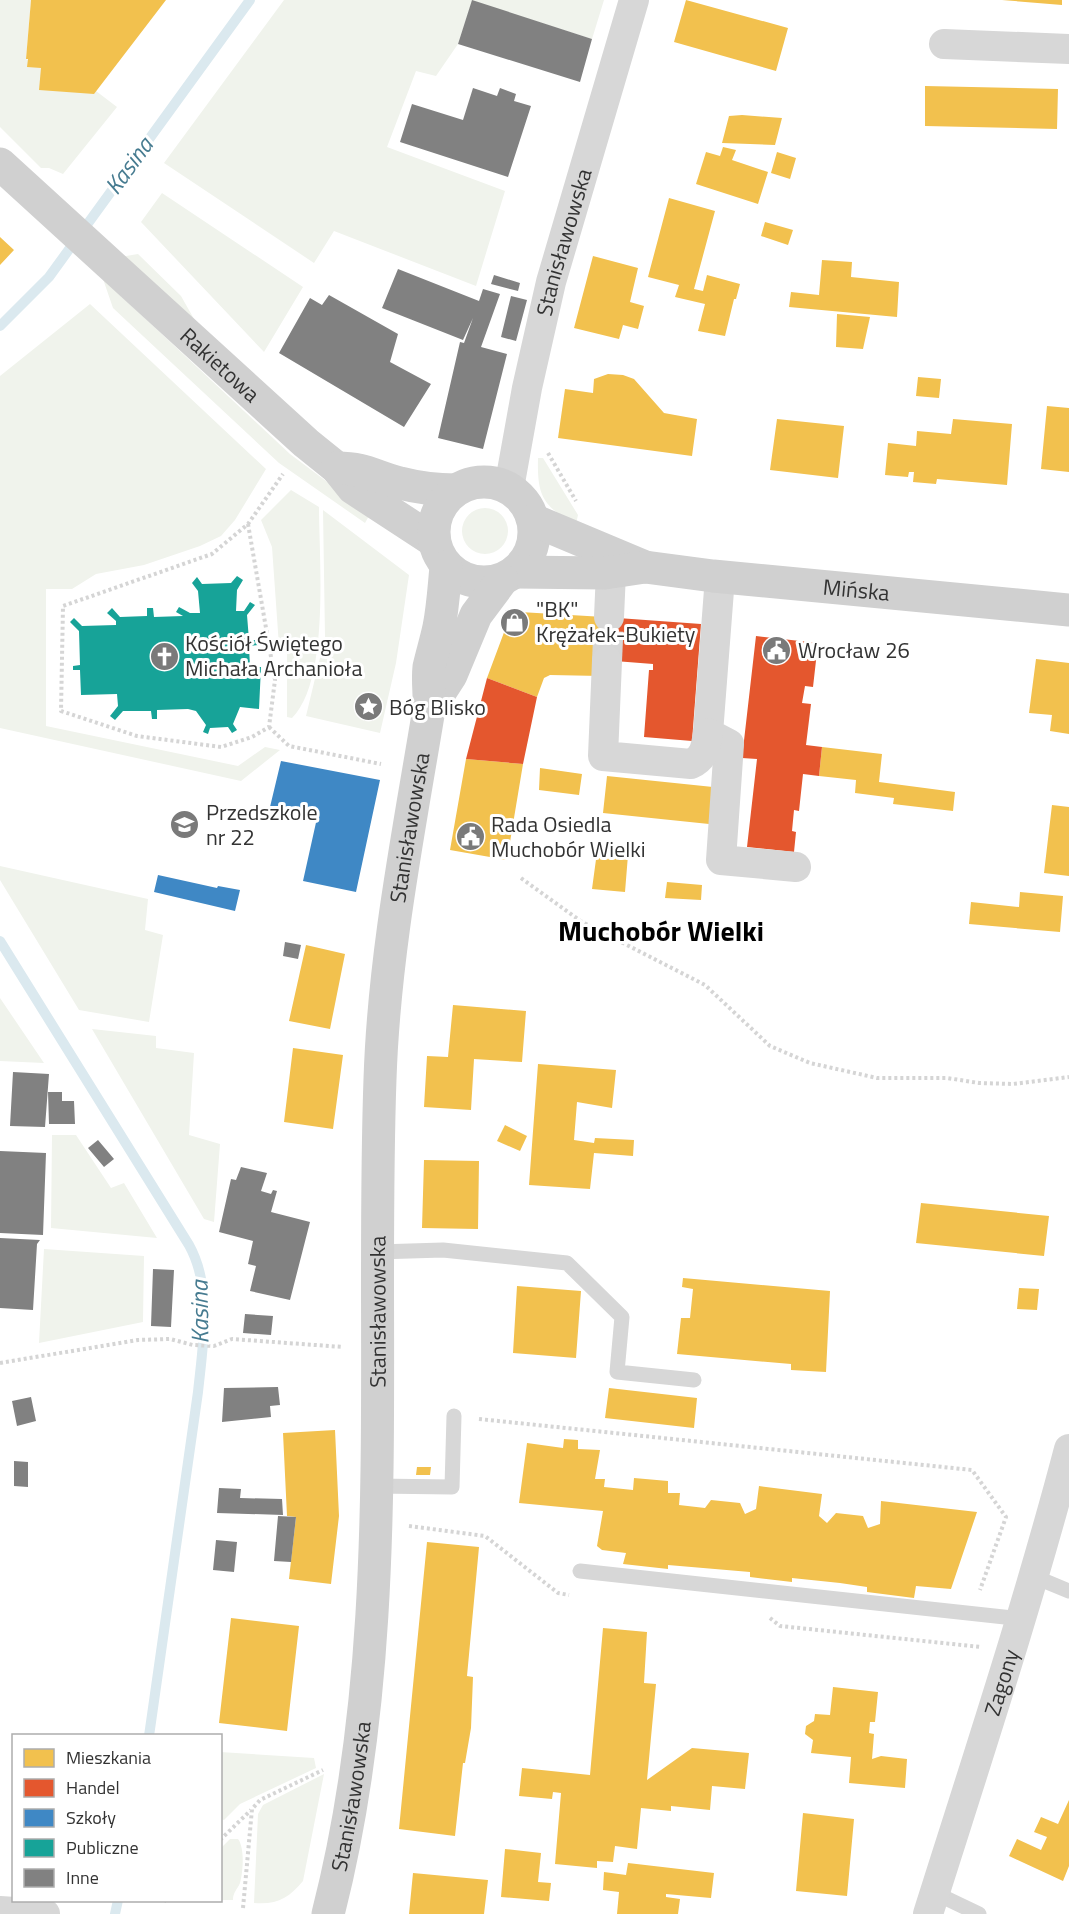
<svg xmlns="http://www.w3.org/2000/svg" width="1069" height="1914" viewBox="0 0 1069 1914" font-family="'Titillium Web',sans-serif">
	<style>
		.green { fill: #f0f3ec }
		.homes { fill: #f2c14e }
		.shops { fill: #e4572e }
		.schools { fill: #3f88c5 }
		.public { fill: #17a398 }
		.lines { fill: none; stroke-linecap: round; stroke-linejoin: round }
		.stream { stroke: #dbe9ef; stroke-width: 10 }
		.building { fill: #818181 }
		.street-tunnel { stroke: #d6d6d6; stroke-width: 30; stroke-dasharray: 30 15; stroke-linecap: butt }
		.path { stroke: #d5d5d5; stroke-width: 4; stroke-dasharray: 3 3; stroke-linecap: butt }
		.lane { stroke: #d7d7d7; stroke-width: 15 }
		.street { stroke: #d7d7d7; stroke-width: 30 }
		.secondary { stroke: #d0d0d0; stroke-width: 33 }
		.labels { text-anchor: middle; stroke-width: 6; stroke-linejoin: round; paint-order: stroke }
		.street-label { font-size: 22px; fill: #333; stroke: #fff }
		.poi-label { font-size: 22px; fill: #333; stroke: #fff; text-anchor: start }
		.water-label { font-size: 24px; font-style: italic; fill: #467b90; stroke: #fff }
		.district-label { font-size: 28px; font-weight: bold; fill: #000; stroke: #fff }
	</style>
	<rect width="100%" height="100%" fill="#fff"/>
	<path class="green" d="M0,0h31l-5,59 70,32 21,16 -54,67 -14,-6h-8l-41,-41z
		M284,0h320l-12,39 -120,-38 -14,43 -22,32 -20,-5 -29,76 118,44 -29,95 -142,-55 -20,32 -150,-100z
		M162,193l141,94 -39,65 -123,-130z
		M138,254l43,42 17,30 -78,-69z
		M103,279l187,175 80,60 -5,9 -86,-60 -166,-155z
		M90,304l176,165 -31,51 -14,16 -21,10 -56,19 -48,9 -24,15h-26v137l192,40 27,-19 15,3 -39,31 -241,-53v-352z
		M538,458h5l35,57 -2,9c-33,-17 -39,-28 -38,-66z
		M291,490l28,17c0,53 11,173 -27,211l-5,-1v-70l-8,-1 -7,-99 -11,-27z
		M462 531a23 23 0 1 1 46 0a23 23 0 1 1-46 0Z
		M323,510l86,65 -13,88 -16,70 -74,-17 19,-79z
		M0,866l148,33 -3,31 18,5 -14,87 -70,-12 -79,-130z
		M0,998l44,65 -44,-2z
		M92,1029l64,7v12l38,5 -5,82 31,9 -6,78 -10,-3z
		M52,1135h24l35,53 13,-5 33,55 -106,-10z
		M44,1249l100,7 -1,66 -104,21z
		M220,1752l94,6 2,10 -76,36 -16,16 -3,-1z
		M324,1774l-21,107c-14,17 -26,24 -49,22l4,-89 5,-9z
		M230,1839h8c7,9 5,33 2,44 -3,7 -7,9 -7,17h-13l1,-52z"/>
	<path class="homes" d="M31,0h135l-72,94 -55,-4 2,-22 -14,-1 1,-8h-2z
		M686,0l102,28 -12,43 -102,-29z
		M1002,0h60v5z
		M925,86l133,3 -1,40 -132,-3z
		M742,115l40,3 -7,27 -53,-2 7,-27z
		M723,147l13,3 -4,10 36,12 -10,32 -62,-20 10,-32 14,4z
		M777,152l19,6 -6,21 -19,-6z
		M669,198l46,13 -21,78 9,2 4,-16 33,9 -4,15h-2l-9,37 -27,-5 7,-27 -30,-7 4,-12 -31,-8z
		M765,222l28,8 -5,15 -27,-9z
		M0,237l14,13 -14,15z
		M593,256l45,12 -8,34 14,4 -6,23 -15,-4 -4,14 -45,-11z
		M822,260l30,2 -1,15 48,5 -2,35 -108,-10 2,-15 28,3z
		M837,314l33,3 -7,32 -27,-2z
		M608,374l15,1 11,4 30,34 33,6 -5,37 -134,-18 7,-49 28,4 1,-14z
		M918,377l23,2 -2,19 -23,-2z
		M1047,406l22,2v64l-28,-3z
		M777,419l67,7 -6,52 -68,-8z
		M953,419l59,5 -5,61 -70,-6 -1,5 -23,-2 1,-10h-5l-1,5 -23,-2 3,-32 28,3 1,-15 34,3z
		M520,612l84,5 -3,59 -51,-1 -6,3 -7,19 -50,-19 22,-59z
		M1036,659l33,4v71l-19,-3 2,-16 -23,-2z
		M822,747l60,7 -3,28 76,10 -2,19 -60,-7 1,-6 -39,-5 1,-13 -37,-4z
		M466,759l57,5 -16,96 -57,-10z
		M540,768l42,6 -3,21 -40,-5z
		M607,776l106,11 -4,37 -106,-11z
		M1052,805l17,2v69l-25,-3z
		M597,852l31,3 -3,37 -33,-3z
		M667,882l35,3 -1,15 -36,-2z
		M1020,892l43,4 -3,36 -91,-8 2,-22 48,5z
		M306,945l39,9 -15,75 -41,-8z
		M453,1005l73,6 -4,51 -48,-3 -3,51 -47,-3 3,-51 21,1z
		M293,1048l50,7 -10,74 -49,-7z
		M538,1064l78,6 -4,38 -35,-6 -3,38 20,3 1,-5 39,2 -1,16 -39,-3 -4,36 -61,-4z
		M505,1125l22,11 -7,15 -23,-10z
		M424,1160l55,1 -1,68 -56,-1z
		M921,1203l128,13 -5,40 -128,-13z
		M683,1278l147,13 -4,81 -35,-2v-6l-114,-10 4,-36h9l3,-29 -11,-2z
		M517,1286l64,5 -5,67 -63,-5z
		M1019,1288l20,1 -2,21 -20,-1z
		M609,1388l88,10 -3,30 -89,-10z
		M335,1430l4,86 -8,68 -42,-5 7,-62 -9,-1 -4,-83z
		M564,1439l14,1v9l22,1 -5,29h10l-1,8 29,3 1,-12 34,3v12h12l-1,12 26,3 6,-8 29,3 5,11 11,-5 3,-23 63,8 -3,22 8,7 9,-10 27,3 5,12 12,-4 1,-23 96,11 -26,77 -35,-3 -2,12 -47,-6v-5l-27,-4 -48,-5v4l-42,-5v-5l-82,-7v4l-45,-5 3,-11 -24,-3 -5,-4 6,-35 -84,-8 8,-60 36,5z
		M417,1467h14l-1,8h-14z
		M427,1542l52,5 -12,129 6,1 -2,51 -6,35h-2l-8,73 -56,-7z
		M231,1618l68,8 -12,105 -68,-8z
		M603,1628l44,4 -3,51 12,1 -9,96 45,-32 57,5 -4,36 -33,-3 -2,24 -39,-4v5l-30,-3 -4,41 -22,-3 -2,16 -16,-1v7l-42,-4 6,-71 -8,-1 -1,7 -33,-3 3,-28 68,7z
		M833,1687l45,5 -3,30h-5l-1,11 5,1 -2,25 9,-3 26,3 -2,29 -56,-5 2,-26 -40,-4 2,-13 -8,-6 1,-8 8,-5 1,-7 15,1z
		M1069,1800v66l-6,15 -54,-25 8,-17 24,11 6,-13 -13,-5 7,-15 17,7z
		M803,1813l51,6 -7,77 -51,-5z
		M505,1849l36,4 -3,29 13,1 -2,18 -48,-4z
		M628,1863l86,10 -3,25 -45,-4v3l14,2 -2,15h-61l2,-22 -16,-2 1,-18 22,3z
		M413,1873l75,7 -4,34h-75z"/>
	<path class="shops" d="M604,617l97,7 -9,117 -48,-4 5,-67h4v-6l-51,-4z
		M756,636l62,7 -5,44 -8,-1 -3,17 9,1 -5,41 16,2 -3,29 -16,-2 -4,37 -5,-1 -2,21 4,1 -2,20 -47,-5 10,-88 -15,-1z
		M487,678l50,19 -14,67 -57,-5z"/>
	<path class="schools" d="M281,761l99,19 -24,112 -53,-11 14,-63 -47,-11z
		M158,875l59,13 1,-2 22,4 -5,21 -81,-19z"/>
	<path class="public" d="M237,576l6,4 -6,10 -1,21h8l6,-9 5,3 -8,10 2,25h9v5l-9,1 1,21h11l-2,42 -19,-2 -7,17 4,6 -5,3 -4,-6 -18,1 -2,6 -5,-2 3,-7 -10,-14 -8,-2 -31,1v9h-5l-1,-8h-28l-8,9 -5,-4 8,-10 -1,-12 -36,1 -1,-25h-7v-4l7,-1 -1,-34 -9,-9 4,-4 8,8 34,-1v-4l-9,-8 5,-5 8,9 27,-1v-8h6l1,9 29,-1 -7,-4 3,-5 11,6h10l-2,-22 -6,-8 5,-6 5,7 29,-1z"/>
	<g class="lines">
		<path class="stream" d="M0,326l49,-49 201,-277
			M0,941l189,304c24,43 14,99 9,147l-49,344
			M115,1914l3,-14"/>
	</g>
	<path class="building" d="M472,0l120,39 -12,43 -122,-38z
		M473,88l24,8 3,-8 16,6 -2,7 17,5 -23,71 -108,-35 12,-38 51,16z
		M398,269l81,32 4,-12 17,5 -19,53 26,7 -24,95 -45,-11 22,-96 4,1 9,-25 -10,22 -81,-32z
		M494,275l26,8 -2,8 -27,-7z
		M329,295l69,39 -8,28 41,22 -27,43 -125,-74 31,-55 12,7z
		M511,296l16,4 -11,41 -15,-4z
		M285,942l16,3 -3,14 -15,-3z
		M13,1072l36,2 -4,53 -35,-1z
		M48,1092h14v9h12l1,23h-26z
		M98,1140l16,19 -10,8 -16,-19z
		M0,1151l46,2 -3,82 -43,-2z
		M241,1167l26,6 -6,18 10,3 2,-4 4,1 -6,21 39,10 -20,78 -40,-9 6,-25 -8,-2 5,-23 -34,-9 12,-53 5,1z
		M0,1238l40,2 -3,4 -4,66 -33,-2z
		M153,1269l21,1 -3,57 -20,-1z
		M245,1314l28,2 -2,19 -28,-2z
		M278,1387l2,18 -10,1 1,11 -49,5 2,-34z
		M31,1397l5,24 -19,5 -5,-25z
		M14,1461l14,1v25l-14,-1z
		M219,1488l22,1 -1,9 42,1 1,16 -66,-2z
		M278,1516l18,1 -5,45 -17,-1z
		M216,1540l21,2 -3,30 -21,-2z"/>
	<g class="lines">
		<path class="street-tunnel" d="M607,661l2,-44"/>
		<path class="path" d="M548,453l28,48
			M248,524l27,156 -6,47 -17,10 -31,10 -84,-11 -76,-25 2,-105 149,-52 36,-30 35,-50
			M269,727l20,19 92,18
			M521,878l61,44 123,63 65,61 40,17 67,15h70l32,5 34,1 56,-7
			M0,1363l138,-23 32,-1 23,6 21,1 18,-7 111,8
			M479,1419l493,51 34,47 -26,73
			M409,1526l76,10 73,57 11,2
			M770,1618l10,8 201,21
			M220,1840l31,-30
			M164,1902l1,-2
			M243,1908l9,-99 8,-9 63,-30"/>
		<path class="lane" d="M377,1252l66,-2 124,13 55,54 -5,55 77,8
			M375,1486l77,1 2,-71
			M580,1571l442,48
			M1035,1577l34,14
			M935,1893l44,21"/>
		<g class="street">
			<path d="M944,44l125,5"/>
			<path id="s1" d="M509,488l18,-100 24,-106 83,-282"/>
			<path d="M720,577l-12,156 21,11 -8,116 75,7"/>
			<path d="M609,617l2,-45"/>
			<path d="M607,661l-4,95 88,8c14,-6 15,-19 17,-31"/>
			<path d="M0,1911l45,3"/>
			<path id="s2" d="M928,1914c49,-155 100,-309 141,-465"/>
		</g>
		<g class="secondary">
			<path id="s3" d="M0,164l306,279 31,25 16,20 81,53"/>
			<path d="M337,468c30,0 37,9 63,15 19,5 37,7 56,7"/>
			<circle cx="484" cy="532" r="50"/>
			<path d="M533,520l112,47"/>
			<path id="s4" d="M516,572l89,1 40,-6 68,9 356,34"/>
			<path d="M429,709l22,-34 25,-60 26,-35"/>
			<path id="s5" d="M328,1914c70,-272 42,-557 52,-835 4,-123 28,-243 48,-364 3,-16 -1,-32 1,-48 3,-13 7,-26 10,-40 4,-20 5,-40 7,-60"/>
		</g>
	</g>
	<defs>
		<symbol id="shop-disc" viewBox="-11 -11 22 22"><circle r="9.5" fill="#7a7a7a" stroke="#fff"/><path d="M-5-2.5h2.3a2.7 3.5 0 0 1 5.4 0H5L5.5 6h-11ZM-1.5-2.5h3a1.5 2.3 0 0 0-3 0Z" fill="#fff"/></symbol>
		<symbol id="civic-disc" viewBox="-11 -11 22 22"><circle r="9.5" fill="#7a7a7a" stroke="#fff"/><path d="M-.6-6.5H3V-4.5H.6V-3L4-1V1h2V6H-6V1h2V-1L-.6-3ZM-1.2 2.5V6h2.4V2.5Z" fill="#fff"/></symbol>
		<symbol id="church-disc" viewBox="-11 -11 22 22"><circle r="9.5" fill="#7a7a7a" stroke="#fff"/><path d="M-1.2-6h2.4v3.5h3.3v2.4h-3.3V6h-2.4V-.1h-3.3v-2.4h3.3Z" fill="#fff"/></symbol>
		<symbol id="sight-disc" viewBox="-11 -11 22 22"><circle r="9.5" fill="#7a7a7a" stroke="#fff"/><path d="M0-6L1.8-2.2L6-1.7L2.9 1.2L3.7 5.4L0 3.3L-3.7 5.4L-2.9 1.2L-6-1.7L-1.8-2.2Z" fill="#fff"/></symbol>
		<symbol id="school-disc" viewBox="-11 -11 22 22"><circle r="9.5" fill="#7a7a7a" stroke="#fff"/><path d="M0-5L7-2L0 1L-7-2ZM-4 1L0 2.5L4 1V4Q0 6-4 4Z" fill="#fff"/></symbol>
	</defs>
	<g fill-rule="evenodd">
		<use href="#shop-disc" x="498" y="606" width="33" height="33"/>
		<use href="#civic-disc" x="760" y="634" width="33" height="33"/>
		<use href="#church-disc" x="148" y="640" width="33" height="33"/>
		<use href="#sight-disc" x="352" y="690" width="33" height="33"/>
		<use href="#school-disc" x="168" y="808" width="33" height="33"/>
		<use href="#civic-disc" x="454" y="820" width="33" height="33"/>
	</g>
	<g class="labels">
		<g class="street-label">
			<text dy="8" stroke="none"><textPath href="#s1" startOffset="252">Stanisławowska</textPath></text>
			<text dy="8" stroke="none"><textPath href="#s3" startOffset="298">Rakietowa</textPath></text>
			<text dy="8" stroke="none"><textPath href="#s4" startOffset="342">Mińska</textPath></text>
			<text dy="8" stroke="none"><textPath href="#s5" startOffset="1092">Stanisławowska</textPath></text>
			<text dy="8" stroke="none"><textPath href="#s5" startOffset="606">Stanisławowska</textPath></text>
			<text dy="8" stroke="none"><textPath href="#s2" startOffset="243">Zagony</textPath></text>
			<text dy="8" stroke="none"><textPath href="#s5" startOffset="120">Stanisławowska</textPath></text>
		</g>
		<g class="poi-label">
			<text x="536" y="617">"BK"<tspan x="536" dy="25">Krężałek-Bukiety</tspan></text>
			<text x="185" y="651">Kościół Świętego<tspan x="185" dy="25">Michała Archanioła</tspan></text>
			<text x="798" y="658">Wrocław 26</text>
			<text x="389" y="715">Bóg Blisko</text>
			<text x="206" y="820">Przedszkole<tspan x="206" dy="25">nr 22</tspan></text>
			<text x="491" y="832">Rada Osiedla<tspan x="491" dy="25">Muchobór Wielki</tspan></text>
		</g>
		<g class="water-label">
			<text transform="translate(129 166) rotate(-54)" y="8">Kasina</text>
			<text transform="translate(200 1312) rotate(-91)" y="8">Kasina</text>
		</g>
		<g class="district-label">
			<text x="661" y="941">Muchobór Wielki</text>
		</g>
	</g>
	<rect x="12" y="1734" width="210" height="168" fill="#ffffff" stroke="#adadad" stroke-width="1.5"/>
	<rect x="24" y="1749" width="30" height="18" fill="#f2c14e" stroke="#adadad" stroke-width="1.5"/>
	<text x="66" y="1764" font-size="18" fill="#333333">Mieszkania</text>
	<rect x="24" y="1779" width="30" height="18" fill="#e4572e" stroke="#adadad" stroke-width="1.5"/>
	<text x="66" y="1794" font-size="18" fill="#333333">Handel</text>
	<rect x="24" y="1809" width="30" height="18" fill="#3f88c5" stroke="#adadad" stroke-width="1.5"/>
	<text x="66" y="1824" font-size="18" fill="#333333">Szkoły</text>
	<rect x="24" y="1839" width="30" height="18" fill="#17a398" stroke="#adadad" stroke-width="1.5"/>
	<text x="66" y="1854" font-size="18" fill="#333333">Publiczne</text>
	<rect x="24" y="1869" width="30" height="18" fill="#818181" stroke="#adadad" stroke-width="1.5"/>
	<text x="66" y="1884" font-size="18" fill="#333333">Inne</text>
</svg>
